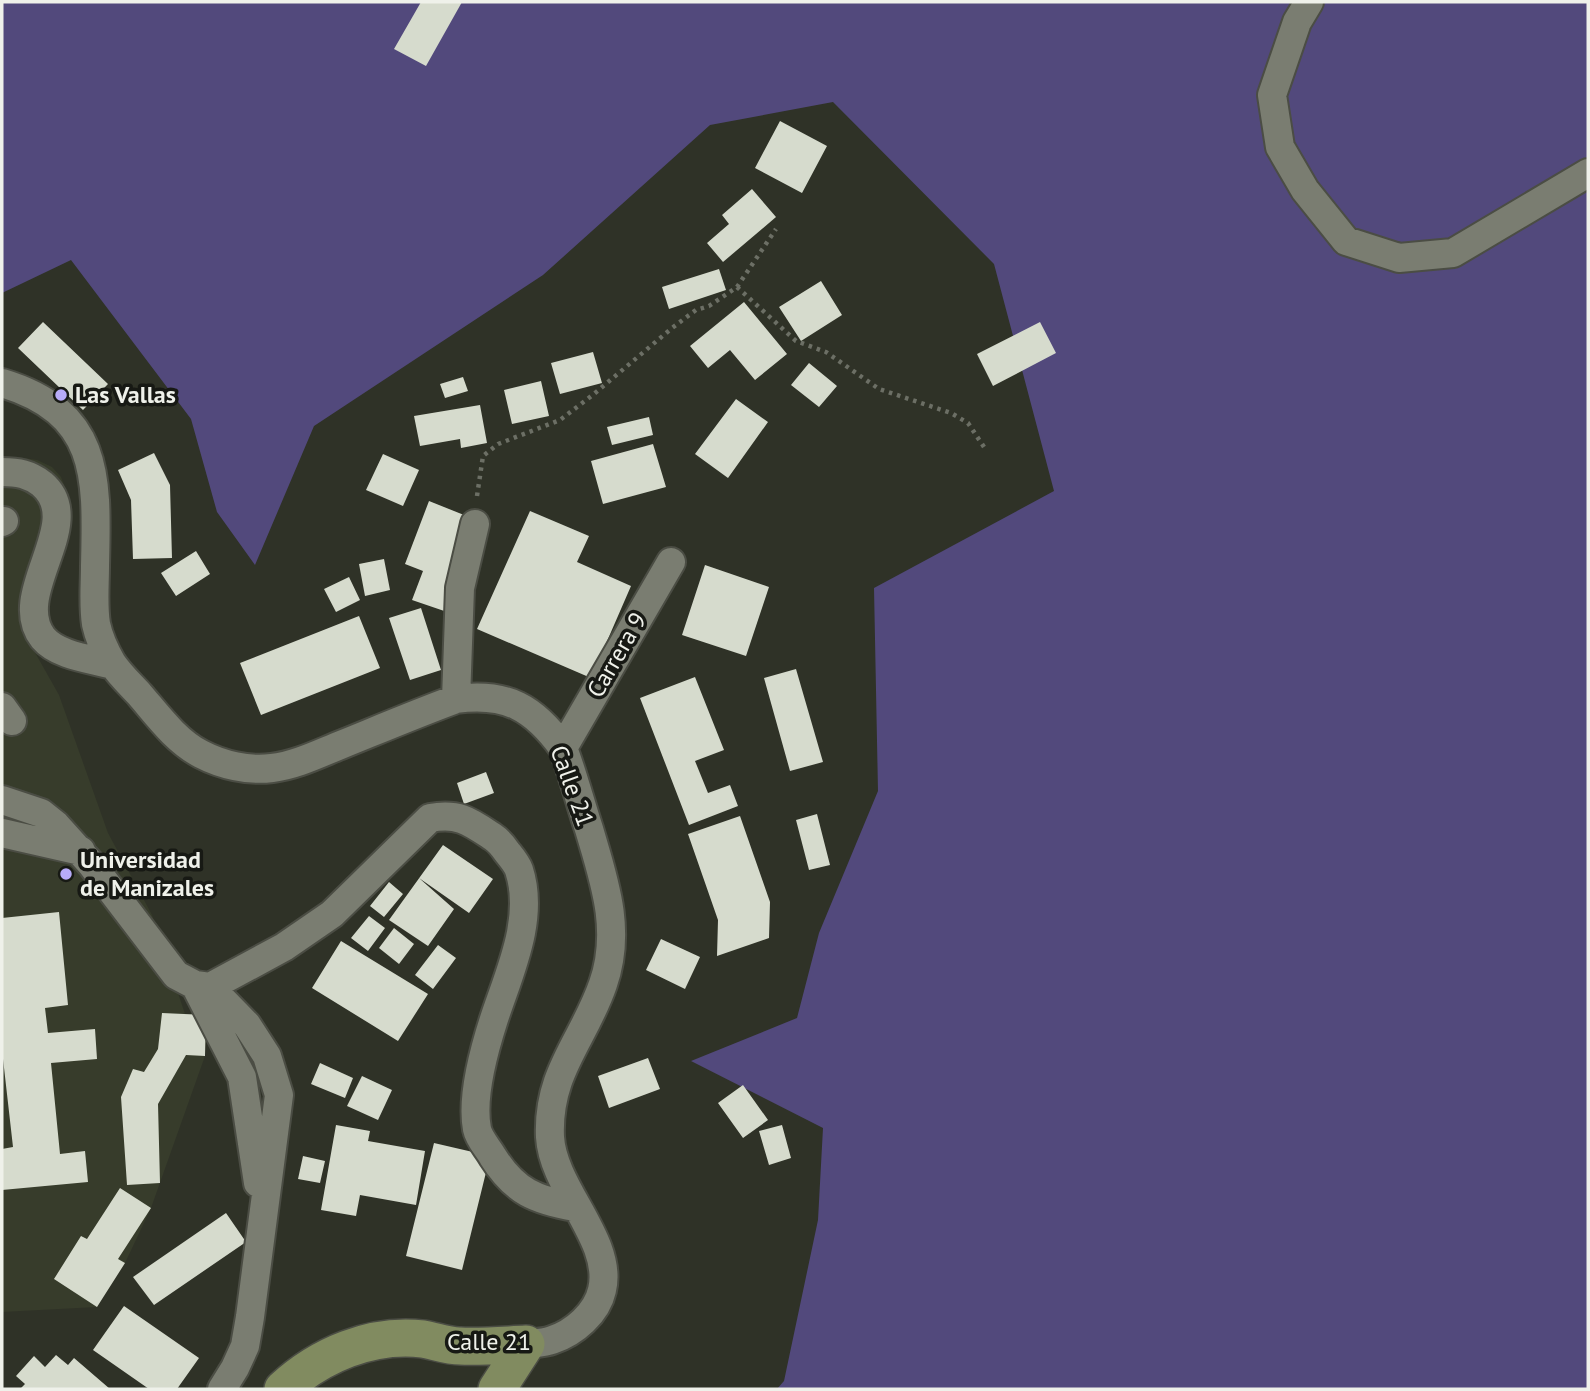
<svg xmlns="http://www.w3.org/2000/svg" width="1590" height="1391" viewBox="0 0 1590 1391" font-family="'PT Sans',sans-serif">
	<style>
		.built { fill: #373c2b }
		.green { fill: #52497c }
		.building { fill: #d6dbcd }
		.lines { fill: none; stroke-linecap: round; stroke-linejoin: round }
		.minor-casing { stroke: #4b4d44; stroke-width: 32 }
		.major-casing { stroke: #4b4d44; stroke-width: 40 }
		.path { stroke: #6c6f65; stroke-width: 4.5; stroke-dasharray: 3.5 5; stroke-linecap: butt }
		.minor { stroke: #7a7d71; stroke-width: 28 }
		.major { stroke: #818b60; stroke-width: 37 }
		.poi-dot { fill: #b7abf8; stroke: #171914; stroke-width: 2.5 }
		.labels { text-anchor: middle; stroke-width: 7; stroke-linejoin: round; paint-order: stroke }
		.poi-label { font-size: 24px; font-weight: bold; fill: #eff1ea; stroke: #171914; text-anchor: start }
		.street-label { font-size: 24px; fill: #eff1ea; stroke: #171914 }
	</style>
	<rect width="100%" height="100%" fill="#2f3227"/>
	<path class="built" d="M17,457l20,3 15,7 9,10 10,26 1,17 -25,80 2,18 -25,15 35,62 49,138 44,82 33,99 21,1 -1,41 -54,152 -26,55 -28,44 -95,5v-854z"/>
	<path class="green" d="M2,2h1586v1387h-811l7,-8 34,-161 5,-92 -132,-67 106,-43 22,-85 59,-142 -4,-203 180,-97 -60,-227 -161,-162 -123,23 -167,150 -229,151 -59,139 -38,-53 -26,-93 -120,-159 -69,33z"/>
	<path class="building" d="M421,2h41l-36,64 -32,-17z
		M780,121l47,25 -25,47 -47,-25z
		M752,189l24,28 -53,45 -16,-19 22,-19 -7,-9z
		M719,269l7,21 -57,19 -7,-22z
		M821,281l21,34 -41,26 -22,-34z
		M744,302l43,52 -32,26 -25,-30 -22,18 -18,-22z
		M43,322l65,62 -25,26 -65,-62z
		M1040,322l16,31 -63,33 -16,-32z
		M593,352l9,31 -42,11 -9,-31z
		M809,363l28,23 -18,21 -28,-22z
		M463,377l5,14 -23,7 -5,-14z
		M541,381l8,35 -37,8 -8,-34z
		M736,399l32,23 -40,56 -33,-24z
		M480,405l7,38 -26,5 -1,-9 -40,7 -6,-30z
		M649,417l4,18 -41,10 -5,-18z
		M653,444l13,43 -63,17 -12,-43z
		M154,453l16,32 2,73 -39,1 -2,-59 -13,-30z
		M383,454l36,16 -16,36 -37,-16z
		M429,501l40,16 -16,97 -41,-14 11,-29 -18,-7z
		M530,511l59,25 -12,26 54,24 -40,92 -114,-49z
		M196,551l14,23 -34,22 -15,-23z
		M384,559l6,31 -25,6 -6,-32z
		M705,565l64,22 -23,69 -64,-21z
		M349,577l11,23 -24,12 -12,-23z
		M421,608l20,62 -31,10 -21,-62z
		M359,616l21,52 -119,47 -21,-52z
		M796,669l27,93 -33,9 -26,-93z
		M695,677l29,73 -29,11 13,32 22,-8 8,21 -49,19 -49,-127z
		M486,772l8,21 -30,11 -7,-21z
		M817,814l13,51 -21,5 -13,-50z
		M740,816l30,86 -1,36 -52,18 1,-36 -30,-86z
		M443,845l50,34 -24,34 -50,-35 35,31 -26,37 -39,-26z
		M389,882l14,12 -19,23 -14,-11z
		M59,912l9,93 -23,3 3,25 47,-4 2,30 -46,4 9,91 25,-3 3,31 -86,8v-41l11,-2 -11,-97v-132z
		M369,916l16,12 -17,23 -17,-13z
		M394,928l20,16 -15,20 -20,-16z
		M661,939l39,18 -15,32 -39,-19z
		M341,941l87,53 -30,47 -86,-53z
		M438,945l18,13 -23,31 -18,-14z
		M162,1013l44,2 -1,41 -19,-1 -28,49 2,79 -33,2 -6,-88 12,-28 11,3 14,-23z
		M648,1058l12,31 -51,19 -11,-32z
		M320,1063l33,15 -8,20 -34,-14z
		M362,1076l30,14 -14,30 -31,-14z
		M743,1085l25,35 -25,18 -25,-35z
		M336,1125l34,6 -2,10 57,10 -9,54 -56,-10 -4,21 -35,-6z
		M782,1125l9,33 -22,7 -10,-34z
		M434,1143l56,13 -28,114 -56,-14z
		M303,1156l22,5 -5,22 -22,-4z
		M120,1188l31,20 -33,51 7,4 -28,44 -43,-28 27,-43 6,3z
		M226,1213l20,29 -92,63 -21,-28z
		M124,1306l75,52 -22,31h-28l-56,-39z
		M56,1355l12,10 6,-7 36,31h-90l5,-5 -9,-8 18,-20 11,11z"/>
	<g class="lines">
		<defs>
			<path id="minor" d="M1309,2l-12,20 -25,73 8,52 25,43 41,51 53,17 54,-5 135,-80
				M2,383c99,30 95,95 93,183 0,19 -2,39 1,58 3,14 9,27 16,39 8,12 19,22 28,32 18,21 36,46 61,59 21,11 47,17 71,14 25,-3 48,-15 71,-24 37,-15 75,-31 113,-45 51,-7 78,9 107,49 10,26 17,54 26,81 15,51 33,101 14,155 -19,56 -56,88 -53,153 3,52 64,104 52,153 -5,23 -28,43 -50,50 -8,3 -18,3 -26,4
				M2,472c16,0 27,2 40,12 46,39 -34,109 1,154 15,18 49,21 70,27
				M2,522l2,-1
				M456,699l4,-111 15,-64
				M2,707l10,14
				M563,748l108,-186
				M2,800l39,13 15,12 36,40 84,110 19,10 15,2 37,38 20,31 12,39 -29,222 -5,29 -10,22 -13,21
				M2,833l79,18
				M195,985l47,92 16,106
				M210,987l74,-40 48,-33 98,-96c29,-5 39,3 63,19 6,4 10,9 14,15 4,5 10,12 12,18 16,49 -10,103 -25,149 -10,31 -23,79 -17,110 2,10 11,19 16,28 22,35 43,43 82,50"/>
			<path id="major" d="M283,1389c37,-34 88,-56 140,-50 12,2 24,7 37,7 22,1 44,-1 66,-2
				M497,1389l29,-45"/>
		</defs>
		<use href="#minor" class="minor-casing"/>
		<use href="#major" class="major-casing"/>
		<path class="path" d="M737,287l59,54 30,11 53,37 72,24 17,10 18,27
			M477,496l6,-40 15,-12 62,-24 34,-26 78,-66 24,-18 13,-4 28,-19 39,-58"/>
		<use href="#minor" class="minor"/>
		<use href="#major" class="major"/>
	</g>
	<g class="poi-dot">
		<circle cx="61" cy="395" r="7"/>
		<circle cx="66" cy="874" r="7"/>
	</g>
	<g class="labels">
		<g class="poi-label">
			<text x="75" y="403">Las Vallas</text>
			<text x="80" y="868">Universidad<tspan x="80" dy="28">de Manizales</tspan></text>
		</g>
		<g class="street-label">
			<text transform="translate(617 655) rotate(-60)" y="8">Carrera 9</text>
			<text transform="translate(572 786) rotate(70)" y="8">Calle 21</text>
			<text x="489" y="1350">Calle 21</text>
		</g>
	</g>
	<rect width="1590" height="1391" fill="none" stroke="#eff1ea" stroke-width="7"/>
</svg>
